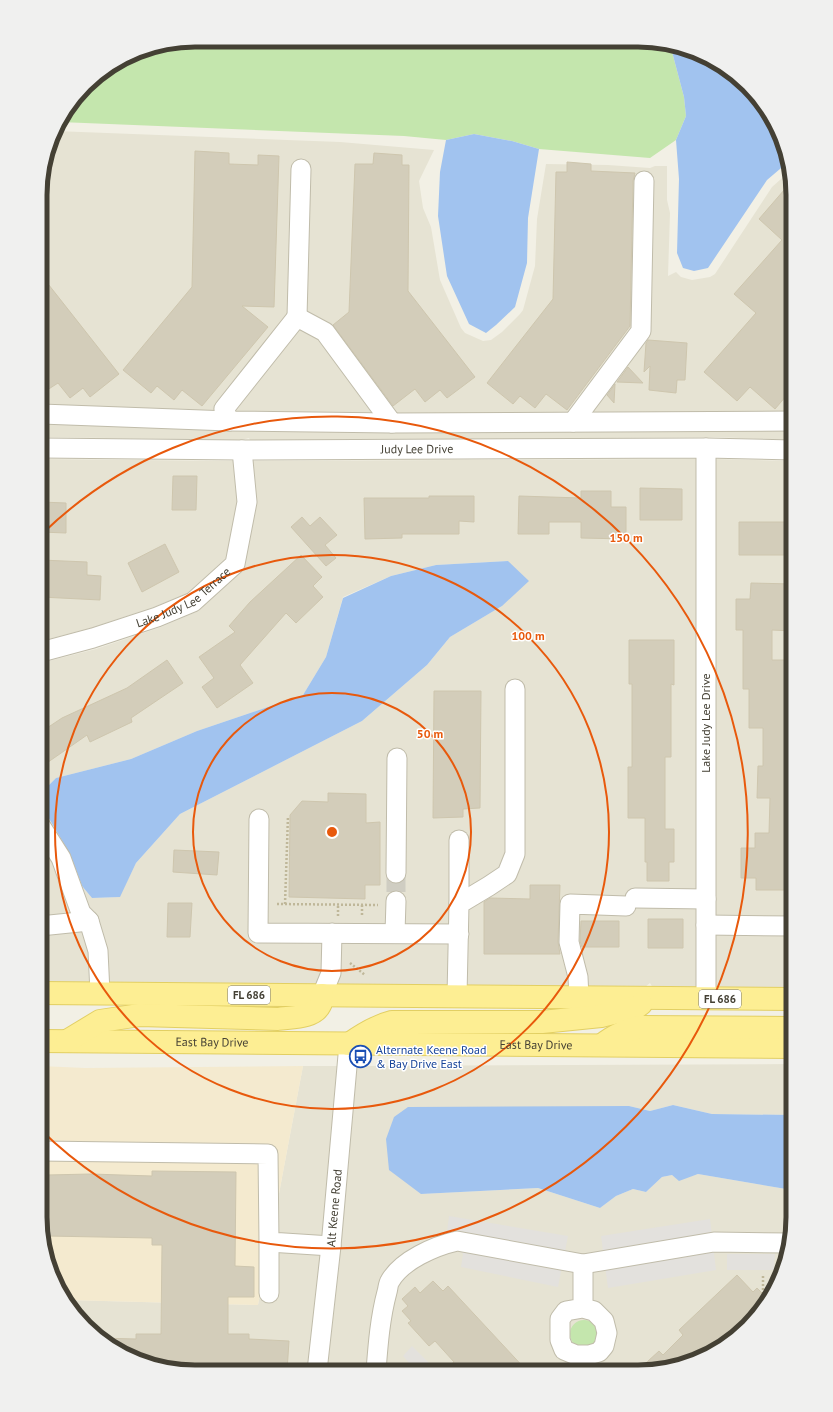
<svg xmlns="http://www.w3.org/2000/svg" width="833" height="1412" viewBox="0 0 833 1412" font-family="'PT Sans',sans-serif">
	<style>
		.residential { fill: #e6e3d3 }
		.commercial { fill: #f4eacf }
		.green { fill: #c4e6ad }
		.parking { fill: #e3e1dd }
		.water { fill: #a1c3ef }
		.building { fill: #d3cdba; stroke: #cec6ae }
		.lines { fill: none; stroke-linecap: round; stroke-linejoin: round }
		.minor-tunnel { stroke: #cfcdc2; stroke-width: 19; stroke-dasharray: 19 10; stroke-linecap: butt }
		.minor-casing { stroke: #c0bcaa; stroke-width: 21 }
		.major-casing { stroke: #e2cf63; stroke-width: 24 }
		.path { stroke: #bfb799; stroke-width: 2.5; stroke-dasharray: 2 2; stroke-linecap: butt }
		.minor { stroke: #fff; stroke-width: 19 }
		.major { stroke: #fdee93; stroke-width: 22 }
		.ring { fill: none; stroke: #e8590c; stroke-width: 2 }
		.labels { text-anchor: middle; stroke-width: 3; stroke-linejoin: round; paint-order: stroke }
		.shield { fill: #fff; stroke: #7c7971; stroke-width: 1 }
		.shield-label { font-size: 11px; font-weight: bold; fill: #444034 }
		.street-label { font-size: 12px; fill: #444034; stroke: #fff }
		.transit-label { font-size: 12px; fill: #164399; stroke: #fff; text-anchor: start }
		.rim { fill: none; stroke: #444034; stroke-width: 5 }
		.centre { fill: #e8590c; stroke: #fff; stroke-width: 2 }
		.ring-label { font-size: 12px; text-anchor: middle; font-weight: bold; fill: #e8590c; stroke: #fff; stroke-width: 3; stroke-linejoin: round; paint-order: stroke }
	</style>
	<rect width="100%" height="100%" fill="#f2f0e5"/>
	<path class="residential" d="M55,131l285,11 94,8 -15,31 4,27 8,19 9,53 21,48 4,5 18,8 8,-1 11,-8 18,-18 3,-4 12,-44 2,-47 9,-55 62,1 42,3 5,-2h12v34l3,13 -2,63 8,-4 5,5 11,3 18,-3 5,-3 57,-87 17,-15 4,23v245l-78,-3 -303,3h-162l-1,-2 -8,2 -200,-3v-262z
		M41,459l192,2 4,40 -11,57 -38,35 -34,14 -63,21 -50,13z
		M696,459v529h-43l-3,-5 -5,4 -322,-3 -8,-1v1l-206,-2 -2,-35 -9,-29 -9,-11 -7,-21 10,12 27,-1 17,-34 44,-49 182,-93 65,-56 23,-28 52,-31 6,-45 -72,4 -45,11 -48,21 -17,60 -23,38 -106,36 -66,28 -75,19 -15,15v-130l55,-14 65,-22 35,-15 45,-40 3,-6 13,-62 -5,-43z
		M715,459l78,2v527h-78z
		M40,843l12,20 21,54 8,10 7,26 1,29h-49z
		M793,1064v51l-81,-1 -39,-9 -23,6 -21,-5 -208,88 117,-6 62,20 16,-12 17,-7 13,3 16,-15 10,-2 7,5 19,-6 88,15 7,-2v41l-8,39 -24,44 -28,29 -36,20 -59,12 -311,-1 14,-124 16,-181z
		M303,1066h34l-15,179 -15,126h-132l-40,-11 -35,-20 -28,-29 -6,-11 192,5z"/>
	<path class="commercial" d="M40,1066l45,2 218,-2 -45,239 -192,-5 -14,-24 -12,-59z"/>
	<path class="green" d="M195,40l464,1 14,4 -2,3 13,49 2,19 -10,24 -26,18 -111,-9 -27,-8 -38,-7 -28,6 -42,-4 -344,-14 33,-43 43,-27z
		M570 1334a14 14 0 1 1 28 0a14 14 0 1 1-28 0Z"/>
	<path class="parking" d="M449,1216l119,20 -10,51 -97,-20 2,-13 -16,-23z
		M710,1219l6,51 -108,18 -7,-52z
		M727,1254h48l-1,16h-47z
		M412,1346l25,25h-19l-6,-5 -9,-10z"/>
	<path class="water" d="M673,45l25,7 35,20 28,29 20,35 6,27 -20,17 -59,88 -14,3 -11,-3 -6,-15 2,-74 -3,-39 10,-24 -2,-19 -13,-49z
		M474,134l38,7 27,8 -11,69 -1,45 -12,44 -19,18 -10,8 -17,-9 -22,-48 -9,-60 2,-44 6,-32z
		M508,561l21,20 -27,25 -52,31 -23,28 -65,56 -182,93 -44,49 -16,34 -28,1 -10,-12 -12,-32 -29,-49v-12l15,-15 75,-19 66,-28 106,-36 23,-38 17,-59 48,-22 45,-11z
		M673,1105l39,9 81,1v72l-7,2 -88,-15 -19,7 -7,-6 -10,2 -16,15 -13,-3 -17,7 -16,12 -62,-20 -117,6 -32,-24 -3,-31 8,-22 14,-10 221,-1 21,5z"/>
	<path class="building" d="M195,151l34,2v11l29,1v-10l21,1 -5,151 -32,-1 26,21 -66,79 -20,-16 -8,10 -17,-14 -6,7 -28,-23 69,-83z
		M374,153l28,2v10h7l-1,126 67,86 -28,21 -7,-8 -15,12 -10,-13 -22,17 -60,-81 16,-13 6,-148h18z
		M567,162l24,2v7l44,2 -2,8 -3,145 -63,84 -21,-16 -11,14 -15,-12 -7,8 -26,-21 66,-84 3,-127h11z
		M791,182l2,13v193l-18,21 -25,-22 -13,14 -33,-29 52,-59 -22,-19 48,-54 -23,-21z
		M41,275l78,99 -29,23 -7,-9 -13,10 -12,-15 -17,11z
		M648,340l39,3 -2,37h-8l-1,13 -27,-3 1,-24 -6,6 2,-29z
		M628,367l15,16 -26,-1z
		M615,384l-1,19 -7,-8z
		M173,476h24l-1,34h-24z
		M640,488l42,1v31h-42z
		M581,491h30v16h15v32l-45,-1v-16h-32v12h-31l1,-38 62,2z
		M429,496h45v26l-15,-1v13h-57v4l-37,1 -1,-41h65z
		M41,502l25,1v30l-25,-1z
		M302,517l8,9 10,-9 17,18 -12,10 11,13 -10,8 -35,-39z
		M739,522h48v33h-48z
		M165,544l14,28 -37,20 -14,-29z
		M301,555l21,22 -9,9 10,11 -27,26 -10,-10 -46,52 13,18 -36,25 -15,-21 12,-9 -15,-21 36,-25 -6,-6 21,-24z
		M41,560l46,2v13l14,1 -1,24 -59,-3z
		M751,583l42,1v47l-21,-1v30h14l-1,43h8v171h-3l1,16h-35v-12h-15v-30h14v-15h14l1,-35h-13l1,-32h5v-38h-14v-39h-6v-59h-7v-31h14z
		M629,640h45v45l-3,-1v73h-6v72h9v33h-5v19h-22v-19h-2v-44h-17v-51h4v-83h-3z
		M167,660l16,23 -52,35 1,4 -42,20 -3,-7 -46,32v-35l21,-14 65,-30z
		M434,691h47l-1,117 -17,1v8l-30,1z
		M328,793l38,1v29l14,-1v63h-15v14l-76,-2 1,-82 12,-14 26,1z
		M174,850l45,2 -2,23 -44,-3z
		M530,885h30l-2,57 2,12h-76v-52l6,-4 40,1z
		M168,903h24l-2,34h-23z
		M648,919h35v29h-35z
		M581,921h38v26h-37l-2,-6z
		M152,1171l84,1 -1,94 19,1v30h-26v37h21v5l40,2 -2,30h-112l-40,-11 -36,-22 37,1v-5h25l1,-89h-10v-7l-105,-2v-61l44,-1 61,2z
		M737,1275l16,17 4,-4 11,11 -7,12 -28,29 -36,20 -61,12 23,-21 4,4 20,-20 -4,-5z
		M433,1281l10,10 5,-5 80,86 -85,-1 11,-9 -19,-21 -6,5 -21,-23 3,-2 -9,-10 6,-5 -6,-7 13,-12 5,6z"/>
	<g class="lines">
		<path class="minor-tunnel" d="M396,873v28"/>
		<defs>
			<g id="minor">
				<path d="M297,317l4,-148"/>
				<path d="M41,414l188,7 163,2 401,-2"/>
				<path d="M229,421l-5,-12 73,-92 28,15 67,91"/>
				<path d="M573,422l68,-91 3,-150"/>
				<path id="s1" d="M41,448l201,2 464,-2 87,2"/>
				<path d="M706,448v551"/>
				<path id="s2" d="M41,652l52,-14 64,-21 36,-15 42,-38 12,-62 -5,-52"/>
				<path d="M259,819l-1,114 201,1"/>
				<path d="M40,825l21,33 20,55 8,8 9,30 2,42"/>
				<path d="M459,840v64"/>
				<path d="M396,873l1,-115"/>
				<path d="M635,898l71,1"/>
				<path d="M706,925l87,1"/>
				<path d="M40,926l49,-5"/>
				<path d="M395,933l1,-32"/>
				<path d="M322,995l9,-22 1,-40"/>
				<path d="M457,996l2,-92 30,-18 18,-12 8,-20v-165"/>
				<path d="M579,998l-1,-21 -9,-35 1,-38 56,2"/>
				<path d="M40,1151l228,3 1,88 62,4"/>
				<path d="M269,1242v51"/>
				<path d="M583,1264v44l11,3 10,10 3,12 -3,13 -5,6 -10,3h-13l-12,-5 -4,-10v-21l6,-8 17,-3"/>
				<path id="s3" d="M317,1371l14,-125 18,-202"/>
				<path d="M376,1371c2,-26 4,-53 11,-79 1,-3 1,-8 3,-11 12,-21 45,-35 67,-40l126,23 131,-22 76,1"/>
			</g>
			<g id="major">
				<path d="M40,993l753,6"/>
				<path id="s4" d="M40,1041l753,6"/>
				<path d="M67,1041l33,-20 40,-6 138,4c13,-2 36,-1 42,-14 2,-3 2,-7 2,-10"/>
				<path d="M349,1044c14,-10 27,-18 43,-22h150l59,-6 36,-9 4,-3"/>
				<path d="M602,1045c12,-10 23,-14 38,-18l153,1"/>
			</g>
		</defs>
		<use href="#minor" class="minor-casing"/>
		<use href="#major" class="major-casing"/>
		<path class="path" d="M277,904l101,1
			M285,904l3,-88
			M362,905v10
			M338,916v-11
			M350,963l15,12
			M763,1294v-20"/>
		<use href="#minor" class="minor"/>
		<use href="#major" class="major"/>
	</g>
	<g class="ring">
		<circle cx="332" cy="832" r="139"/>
		<circle cx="332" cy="832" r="277"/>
		<path d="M43 533A416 416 0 1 1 40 1129"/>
	</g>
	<defs>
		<symbol id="bus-ring" viewBox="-11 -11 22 22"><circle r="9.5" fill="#fff" stroke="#1a4fb4" stroke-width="1.5"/><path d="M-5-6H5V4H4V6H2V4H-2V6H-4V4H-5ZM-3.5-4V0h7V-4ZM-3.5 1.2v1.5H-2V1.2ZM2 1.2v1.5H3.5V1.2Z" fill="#1a4fb4"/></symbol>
	</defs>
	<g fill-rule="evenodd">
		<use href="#bus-ring" x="348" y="1044" width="25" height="25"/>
	</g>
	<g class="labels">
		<g class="shield">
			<rect x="228" y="986" width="42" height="18" rx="3"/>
			<rect x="699" y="990" width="42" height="18" rx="3"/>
		</g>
		<g class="shield-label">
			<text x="249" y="999">FL 686</text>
			<text x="720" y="1003">FL 686</text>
		</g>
		<g class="street-label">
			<text dy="4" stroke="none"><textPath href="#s1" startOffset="376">Judy Lee Drive</textPath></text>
			<text dy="4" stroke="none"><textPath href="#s2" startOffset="154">Lake Judy Lee Terrace</textPath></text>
			<text transform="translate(706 723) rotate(-90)" y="4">Lake Judy Lee Drive</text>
			<text dy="4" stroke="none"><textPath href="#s4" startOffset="172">East Bay Drive</textPath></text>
			<text dy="4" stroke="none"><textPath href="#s4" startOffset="496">East Bay Drive</textPath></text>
			<text dy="4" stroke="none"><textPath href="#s3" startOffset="164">Alt Keene Road</textPath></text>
		</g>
		<g class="transit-label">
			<text x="376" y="1054">Alternate Keene Road<tspan x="376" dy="14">&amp; Bay Drive East</tspan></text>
		</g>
	</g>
	<path d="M0 0H833V1412H0ZM195 47H638A148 148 0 0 1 786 195V1217A148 148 0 0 1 638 1365H195A148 148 0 0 1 47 1217V195A148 148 0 0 1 195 47Z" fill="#f0f0ef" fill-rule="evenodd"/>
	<path class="rim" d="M195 47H638A148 148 0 0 1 786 195V1217A148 148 0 0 1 638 1365H195A148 148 0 0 1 47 1217V195A148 148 0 0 1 195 47Z"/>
	<circle cx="332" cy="832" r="6" class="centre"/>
	<g class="ring-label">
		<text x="626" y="542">150 m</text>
		<text x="528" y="640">100 m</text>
		<text x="430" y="738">50 m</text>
	</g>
</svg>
